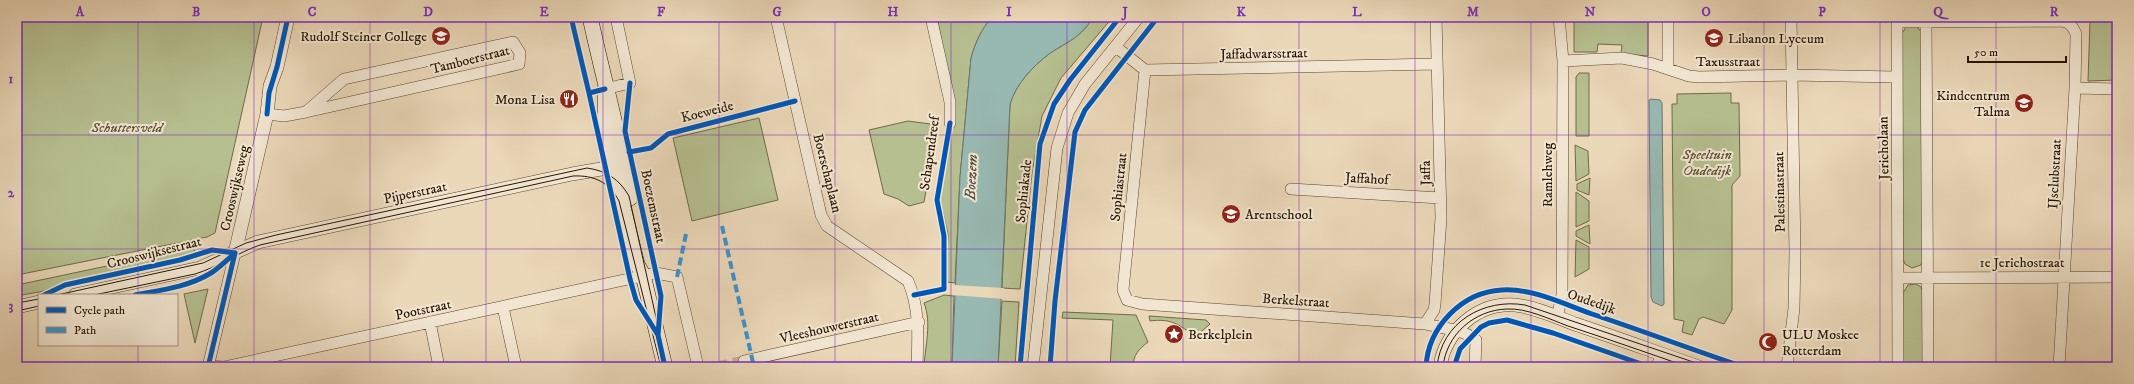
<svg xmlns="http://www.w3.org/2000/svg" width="2134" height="384" viewBox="0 0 2134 384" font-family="'IM FELL DW Pica',serif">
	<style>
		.green { fill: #b6bf90; stroke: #6e6a48 }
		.water { fill: #98b9b2; stroke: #6b776b }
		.pier { fill: #ebd8b9 }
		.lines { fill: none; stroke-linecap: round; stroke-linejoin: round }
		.minor-tunnel { stroke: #c4b194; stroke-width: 11; stroke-dasharray: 11 5.5; stroke-linecap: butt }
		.minor-casing { stroke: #58462e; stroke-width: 12 }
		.tertiary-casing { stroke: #58462e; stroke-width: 14 }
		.secondary-casing { stroke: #271500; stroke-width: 16 }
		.minor { stroke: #f2e6d2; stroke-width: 11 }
		.tertiary { stroke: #f2e6d2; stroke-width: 13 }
		.secondary { stroke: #f2e6d2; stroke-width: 15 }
		.tram { stroke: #271500; stroke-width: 1 }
		.quiet { stroke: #3b93d0; stroke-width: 4; stroke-dasharray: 8 4; stroke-linecap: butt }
		.cycleway-casing { stroke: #f2e6d2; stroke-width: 8 }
		.cycleway { stroke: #0057b8; stroke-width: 5 }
		.grid { fill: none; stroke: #7b2cbf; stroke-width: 1; stroke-opacity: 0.55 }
		.labels { text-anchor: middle; stroke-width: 4; stroke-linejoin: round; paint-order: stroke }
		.poi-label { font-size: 14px; fill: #271500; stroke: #f2e6d2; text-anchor: start }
		.street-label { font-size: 14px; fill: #271500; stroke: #f2e6d2 }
		.park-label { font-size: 14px; font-style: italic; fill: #595032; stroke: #f2e6d2 }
		.water-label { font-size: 15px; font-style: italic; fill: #4f4e3e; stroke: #f2e6d2 }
		.neatline { fill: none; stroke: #7b2cbf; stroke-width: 1.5 }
		.grid-label { font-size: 13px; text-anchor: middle; font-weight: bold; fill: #7b2cbf }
	</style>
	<rect width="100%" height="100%" fill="#ebd8b9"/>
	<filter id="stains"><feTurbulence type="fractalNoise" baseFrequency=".005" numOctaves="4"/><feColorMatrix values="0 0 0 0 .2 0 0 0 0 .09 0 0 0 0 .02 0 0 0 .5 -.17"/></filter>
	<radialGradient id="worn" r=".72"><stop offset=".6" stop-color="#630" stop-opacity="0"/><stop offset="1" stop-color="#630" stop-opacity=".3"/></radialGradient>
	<path class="green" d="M17,17h246l-48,216 -8,4 -190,38z
		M937,17h55c-11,13 -16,24 -21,41l-11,119 -5,106 -9,-1 2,-48 -9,-38 15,-87z
		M1093,17h20l-52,61 -19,38 -10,57 -12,116 -18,-1 8,-184c6,-20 22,-37 39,-50 19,-13 32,-16 44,-37z
		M1574,17h74v39l-27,-2 1,-9 -24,-1 -1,8h-23z
		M2069,17h48v63l-29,1 2,-60 -13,1z
		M1913,25l5,3 4,5 1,227 -2,5 -9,3 -7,-4 -2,-5 -2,-224 5,-8z
		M1579,73h10v63h-13v-59z
		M1731,93v10h8l1,73 -8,9v125l-8,14 -21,-7 -4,2 -7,16 -10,-3 2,-11 -10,-2 -2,-215h5v-10z
		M759,118l19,82 -86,21 -19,-83z
		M908,121l30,4 -14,77 -15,4 -11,-7 -14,-5 -15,-64z
		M1575,145l13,6 1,23 -13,7z
		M1590,178l-1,17 -12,-5v-6z
		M1576,192l13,9v20l-13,6z
		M1589,225l1,19 -14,-8v-5z
		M1576,240l13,7v22l-14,8z
		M192,248l4,4 -15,6 -112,24 -25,9 -22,4 -5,-2v-8z
		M1916,284l5,3 2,5 1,75h-21v-74l5,-8z
		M208,289l-13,54 -11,-49z
		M944,295l10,1 -2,71h-28c1,-21 8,-44 0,-64z
		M1002,301l17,1 -4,65h-17z
		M1063,312l73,3 12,27c-9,7 -15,13 -15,25h-23l3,-47 -51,-2z
		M1149,316l57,4 4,4 -15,13c-15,-12 -23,-19 -45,-16z"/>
	<path class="water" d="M992,17h101c-12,21 -25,24 -44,37 -17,13 -33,30 -39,50l-12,263h-46l8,-190 11,-119c5,-17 10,-28 21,-41z
		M1651,99l9,1 2,3 2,201 -2,2 -9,-4 -2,-5 -2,-197z"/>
	<path class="pier" d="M953,285l51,3v11l-52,-4z"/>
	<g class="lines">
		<path class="minor-tunnel" d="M717,367l27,-6"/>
		<defs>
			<path id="minor" d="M776,17l45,198 6,11 81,55c12,28 10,55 9,86
				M931,17l19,85v21
				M1897,17l1,350
				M1926,17l2,350
				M1897,22l165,-1c8,1 11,6 14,13l-1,54 -16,279
				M1116,47l29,23 292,-6
				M1563,61l59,-3 31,6 36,12 10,1 92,-2 105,2
				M1668,68v-51
				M1145,70l-22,220 4,10 15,4 283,20c16,4 38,5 51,16l-1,27
				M2075,88l42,1
				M605,89l25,-6 -14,-66
				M267,114l17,2 22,-4 213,-48 1,-11 -7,-11 -169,37 -38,33
				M1291,189l149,9
				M1899,278l218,-1
				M503,307l13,60
				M1557,318l5,-23 1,-234 -4,-44
				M430,322l9,45
				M1425,324l9,-14 1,-6 6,-86 -5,-201
				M744,361l175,-39
				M208,366l16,1 432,-94 21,4 21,90
				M208,367l27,-114
				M1033,367l24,-219 11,-35 17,-29 54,-67
				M1657,367l4,-13
				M1787,367l7,-59 1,-55 -4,-236"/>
			<path id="tertiary" d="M235,253l32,-139 3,-28 7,-19 11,-50
				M75,295l125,-27 58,-26 314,-68 41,-7
				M17,307l22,-5
				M1440,367c5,-36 38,-65 75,-62 20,2 42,12 60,19 42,14 83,29 124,43"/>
			<path id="secondary" d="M590,17c13,60 30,120 40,181
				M605,89v34l2,19 30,122 6,11 22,92"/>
		</defs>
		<use href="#minor" class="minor-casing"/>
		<use href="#tertiary" class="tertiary-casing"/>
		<use href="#secondary" class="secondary-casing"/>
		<use href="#minor" class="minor"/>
		<use href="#tertiary" class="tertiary"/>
		<use href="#secondary" class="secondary"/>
		<path class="tram" d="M57,295l146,-32 43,-20 30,-8 311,-67c20,3 32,11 42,28l38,171
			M94,295l101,-21c23,-7 42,-21 65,-29l313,-69c21,-1 36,6 46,25l42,166
			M17,303l22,-4
			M17,311l22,-5
			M1437,367c4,-45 47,-69 88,-62l183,62
			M1443,367c3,-32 31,-57 64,-58 20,-1 42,10 61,17 40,13 80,27 120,41"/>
		<path class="quiet" d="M722,226l32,141
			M677,277l9,-43"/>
		<defs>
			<path id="cycleway" d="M571,17l18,76 16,-4
				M630,83l-5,48 36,165 -3,39 7,32
				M589,93l41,186 6,21 22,35
				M267,114l2,-21 8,-26 11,-50
				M629,152l22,-4 17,-14 127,-33
				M44,295l21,-10 115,-25 32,-10 23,3
				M135,295c26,-5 53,-8 76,-22 8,-5 16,-13 24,-20
				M914,295l30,-6v-53l-7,-36 13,-77
				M208,367l27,-114
				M1020,367l20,-223 14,-40 16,-24 50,-63
				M1050,367l5,-66 20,-169 10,-22 73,-93
				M1426,367c2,-40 36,-75 76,-77 30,-2 62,14 90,24 51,17 101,36 152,53
				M1454,367l6,-18 21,-22 8,-4 18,-3 46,13 97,34"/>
		</defs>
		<use href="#cycleway" class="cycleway-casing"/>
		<use href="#cycleway" class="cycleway"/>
	</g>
	<path class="grid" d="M138,17v278M254,17v350M370,17v350M486,17v350M603,17v350M719,17v350M835,17v350M951,17v350M1067,17v350M1183,17v350M1299,17v350M1415,17v350M1531,17v350M1648,17v350M1764,17v350M1880,17v350M1996,17v350M17,135h2100M17,249h2100M138,345v22"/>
	<defs>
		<symbol id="school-disc" viewBox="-11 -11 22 22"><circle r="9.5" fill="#8f2418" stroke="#f2e6d2"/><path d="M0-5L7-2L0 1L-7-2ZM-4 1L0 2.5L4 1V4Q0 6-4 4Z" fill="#fff"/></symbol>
		<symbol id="restaurant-disc" viewBox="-11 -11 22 22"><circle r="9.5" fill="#8f2418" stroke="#f2e6d2"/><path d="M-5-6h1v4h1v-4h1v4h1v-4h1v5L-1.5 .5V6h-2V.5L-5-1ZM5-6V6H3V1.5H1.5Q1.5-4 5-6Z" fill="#fff"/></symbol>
		<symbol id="sight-disc" viewBox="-11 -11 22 22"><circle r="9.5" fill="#8f2418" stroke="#f2e6d2"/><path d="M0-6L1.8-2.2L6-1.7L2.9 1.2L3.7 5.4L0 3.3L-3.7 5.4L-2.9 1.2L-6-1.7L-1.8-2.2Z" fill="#fff"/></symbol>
		<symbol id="mosque-disc" viewBox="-11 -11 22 22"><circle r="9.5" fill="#8f2418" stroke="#f2e6d2"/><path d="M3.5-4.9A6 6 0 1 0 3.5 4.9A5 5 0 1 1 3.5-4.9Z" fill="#fff"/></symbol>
	</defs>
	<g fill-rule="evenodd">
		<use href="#school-disc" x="430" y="25" width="22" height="22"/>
		<use href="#school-disc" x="1703" y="27" width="22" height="22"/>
		<use href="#restaurant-disc" x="558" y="88" width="22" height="22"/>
		<use href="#school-disc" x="2013" y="92" width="22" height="22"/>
		<use href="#school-disc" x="1220" y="203" width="22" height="22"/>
		<use href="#sight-disc" x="1163" y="323" width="22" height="22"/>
		<use href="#mosque-disc" x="1757" y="331" width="22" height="22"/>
	</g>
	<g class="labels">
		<g class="poi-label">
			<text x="427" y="41" text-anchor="end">Rudolf Steiner College</text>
			<text x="1728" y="43">Libanon Lyceum</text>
			<text x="2010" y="100" text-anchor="end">Kindcentrum<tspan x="2010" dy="16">Talma</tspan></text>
			<text x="555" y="104" text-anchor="end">Mona Lisa</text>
			<text x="1245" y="219">Arentschool</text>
			<text x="1188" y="339">Berkelplein</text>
			<text x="1782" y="339">ULU Moskee<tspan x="1782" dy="16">Rotterdam</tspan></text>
		</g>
		<g class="street-label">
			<text transform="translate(1264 53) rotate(-1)" y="5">Jaffadwarsstraat</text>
			<text transform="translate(470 59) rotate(-14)" y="5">Tamboerstraat</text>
			<text x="1728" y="66">Taxusstraat</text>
			<text transform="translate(707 111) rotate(-14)" y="5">Koeweide</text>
			<text transform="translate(1883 148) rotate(-91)" y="5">Jericholaan</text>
			<text transform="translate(929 153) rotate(-82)" y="5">Schapendreef</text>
			<text transform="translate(828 173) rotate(76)" y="5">Boerschaplaan</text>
			<text transform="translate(1425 173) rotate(-91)" y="5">Jaffa</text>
			<text transform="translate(2054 174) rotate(-87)" y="5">IJsclubstraat</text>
			<text transform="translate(1547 175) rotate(-90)" y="5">Ramlehweg</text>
			<text transform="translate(1367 178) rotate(3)" y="5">Jaffahof</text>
			<text transform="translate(1118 187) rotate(-84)" y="5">Sophiastraat</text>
			<text transform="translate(234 188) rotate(-77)" y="5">Crooswijkseweg</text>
			<text transform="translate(1023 191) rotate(-84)" y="5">Sophiakade</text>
			<text transform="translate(415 192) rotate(-12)" y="5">Pijperstraat</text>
			<text transform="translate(1779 192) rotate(-91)" y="5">Palestinastraat</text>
			<text transform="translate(654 206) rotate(78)" y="5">Boezemstraat</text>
			<text transform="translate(154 252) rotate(-14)" y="5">Crooswijksestraat</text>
			<text x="2022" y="267">1e Jerichostraat</text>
			<text transform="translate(1296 300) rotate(4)" y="5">Berkelstraat</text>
			<text transform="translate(1592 301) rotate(19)" y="5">Oudedijk</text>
			<text transform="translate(423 309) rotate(-12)" y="5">Pootstraat</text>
			<text transform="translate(829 327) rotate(-13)" y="5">Vleeshouwerstraat</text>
		</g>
		<g class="park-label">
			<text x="127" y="132">Schuttersveld</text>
			<text x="1707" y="159">Speeltuin<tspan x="1707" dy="16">Oudedijk</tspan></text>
		</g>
		<g class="water-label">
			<text transform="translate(971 177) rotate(-87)" y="5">Boezem</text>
		</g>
	</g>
	<rect width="2134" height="384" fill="none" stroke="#ebd8b9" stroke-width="44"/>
	<rect x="38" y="294" width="140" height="52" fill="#f2e6d2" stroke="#a1927e"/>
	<rect x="46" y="307" width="20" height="6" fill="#0057b8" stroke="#a1927e"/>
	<text x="74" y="314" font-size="12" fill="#271500">Cycle path</text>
	<rect x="46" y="327" width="20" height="6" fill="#3b93d0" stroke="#a1927e"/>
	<text x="74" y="334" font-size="12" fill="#271500">Path</text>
	<path d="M1968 56v6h98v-6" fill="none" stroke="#271500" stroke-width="2"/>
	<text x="1974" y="56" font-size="12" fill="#271500" stroke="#f2e6d2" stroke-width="3" paint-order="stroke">50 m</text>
	<rect x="22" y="22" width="2090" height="340" class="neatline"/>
	<g class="grid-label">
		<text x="80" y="16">A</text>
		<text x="196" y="16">B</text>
		<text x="312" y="16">C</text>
		<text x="428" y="16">D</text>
		<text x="544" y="16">E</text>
		<text x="661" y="16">F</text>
		<text x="777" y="16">G</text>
		<text x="893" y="16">H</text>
		<text x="1009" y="16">I</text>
		<text x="1125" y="16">J</text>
		<text x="1241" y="16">K</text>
		<text x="1357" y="16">L</text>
		<text x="1473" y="16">M</text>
		<text x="1590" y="16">N</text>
		<text x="1706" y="16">O</text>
		<text x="1822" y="16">P</text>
		<text x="1938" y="16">Q</text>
		<text x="2054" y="16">R</text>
		<text x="11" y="83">1</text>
		<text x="11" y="197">2</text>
		<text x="11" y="310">3</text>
	</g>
	<rect width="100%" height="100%" filter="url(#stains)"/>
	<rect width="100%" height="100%" fill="url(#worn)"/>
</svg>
